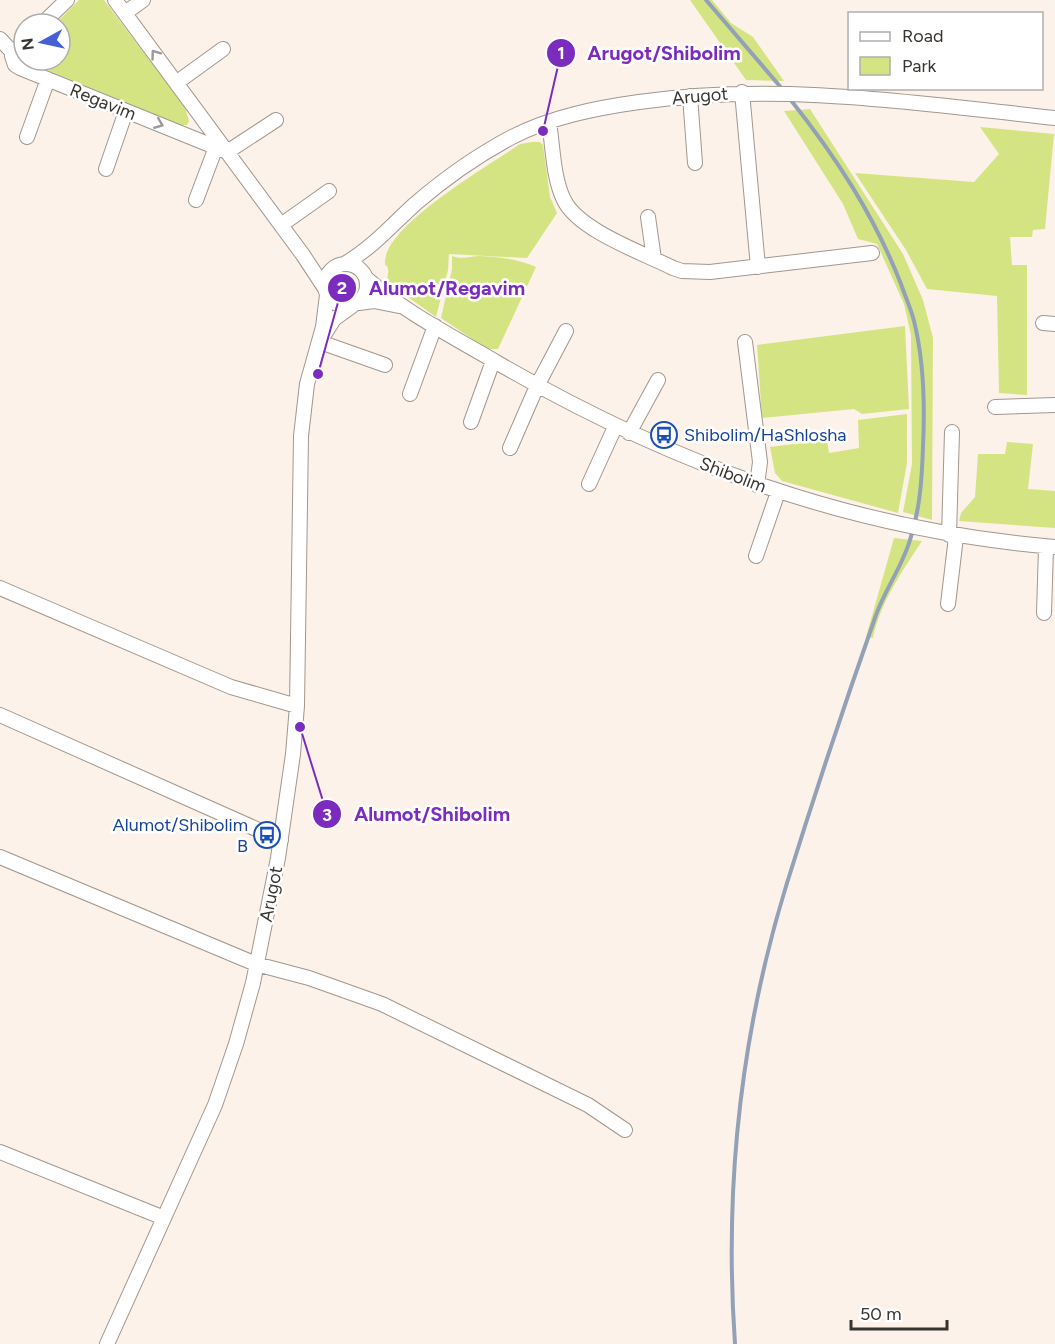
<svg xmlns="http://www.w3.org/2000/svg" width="1055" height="1344" viewBox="0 0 1055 1344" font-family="Figtree,sans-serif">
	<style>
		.green { fill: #d5e482 }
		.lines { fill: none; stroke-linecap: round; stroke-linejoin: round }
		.stream { stroke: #93a1b6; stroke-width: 4 }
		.minor-casing { stroke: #a0978f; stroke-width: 16 }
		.minor { stroke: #fff; stroke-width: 14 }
		.oneway { stroke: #9c9a98 }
		.labels { text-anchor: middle; stroke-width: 5; stroke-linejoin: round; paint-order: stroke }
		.street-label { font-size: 18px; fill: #383531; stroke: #fff }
		.transit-label { font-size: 18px; fill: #164399; stroke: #fff; text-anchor: start }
		.leader { fill: none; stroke: #7b2cbf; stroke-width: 2 }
		.callout-dot { fill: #7b2cbf; stroke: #fff; stroke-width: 2 }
		.mark-label { font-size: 18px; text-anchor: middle; font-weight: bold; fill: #fff }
		.callout-label { font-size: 20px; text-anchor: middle; font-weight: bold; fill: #7b2cbf; stroke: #fff; stroke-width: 5; stroke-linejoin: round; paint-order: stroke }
	</style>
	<rect width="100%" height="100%" fill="#fcf2e9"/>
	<path class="green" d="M79,0h25l81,107 4,14 -2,4h-7l-145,-60 -4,-5h29v-36h-5z
		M690,0h22l19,23 22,14 31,44 -38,-1z
		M810,109l93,145 20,46 10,38 -1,182 -29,-8 9,-48 -1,-129 -7,-31 -27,-60 -19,-5 -15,-35 -59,-93z
		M980,127l74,7 -9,95 -12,1 -1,7h-22l2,28h15v130l-28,-2 -2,-97 -70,-7 -21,-39 -51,-77 119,9 25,-28z
		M532,142h8l3,3 7,52 7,16 -30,45 -78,-4 -1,16 -12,47 -48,-34c-2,-6 1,-8 0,-14 -2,-8 -3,1 -3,-8 2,-37 106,-97 135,-117z
		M452,256c11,4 18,0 28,0 19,1 39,3 56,11l-38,82h-11l-46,-31 11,-49z
		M905,326l4,83 -47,5 -8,-5 -92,9 -5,-73z
		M907,414v49l-9,50 -116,-32 -7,-8 -5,-26 57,-7 2,13 30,-5 -1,-28z
		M1007,442l26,2 -5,45 27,2v37l-96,-7 2,-8 14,-16 3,-43h27z
		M894,538l28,3c-19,29 -42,62 -49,97l-7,-1z"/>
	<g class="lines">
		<path class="stream" d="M706,0l78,91
			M735,1344c-11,-156 6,-312 52,-461 28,-90 58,-180 89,-268 9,-25 25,-47 33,-72 11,-32 13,-64 14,-97 2,-41 1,-85 -9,-125 -3,-12 -9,-25 -13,-37 -27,-69 -65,-127 -111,-185"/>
		<defs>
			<path id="minor" d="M115,0l188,255 23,35
				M125,13l18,-13
				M42,24l25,-24
				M0,39l14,15
				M24,41l-12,15 3,9 5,3 205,83
				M176,83l47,-34
				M742,92l16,175
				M690,96l5,67
				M549,122c4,25 4,56 15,78 14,30 79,53 109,68l9,3 28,1 162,-19
				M27,137l21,-58
				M227,152l49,-32
				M106,169l20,-58
				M196,200l20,-53
				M648,217l6,42
				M281,225l48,-34
				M346,263c27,-16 46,-38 69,-59 29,-25 63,-49 97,-67 39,-20 84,-29 127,-35 141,-20 276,1 416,16
				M325 285a21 21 0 1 1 42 0a21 21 0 1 1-42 0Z
				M366,278c38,34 86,58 130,84 176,102 355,168 559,185
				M359,303l15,-2 25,5
				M1043,323l12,1
				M324,335l10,-16 18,-13
				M320,342l65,23
				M745,342l15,120 -3,23
				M410,394l25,-68
				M995,407l60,-2
				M471,422l22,-61
				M629,433l29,-53
				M510,448l27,-62 29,-55
				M589,484l26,-57
				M949,535l3,-103
				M756,556l22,-64
				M0,588l231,99 66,19
				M948,604l8,-67
				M1044,613l2,-66
				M0,715l281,125
				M0,857l256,107 53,14 73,26 206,101 37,25
				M0,1152l164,66
				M107,1344l108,-239 21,-61 17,-61 25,-125 15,-104 4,-48 4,-270 6,-52 16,-57 4,-32"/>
		</defs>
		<use href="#minor" class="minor-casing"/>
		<use href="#minor" class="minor"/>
	</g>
	<defs><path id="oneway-chevron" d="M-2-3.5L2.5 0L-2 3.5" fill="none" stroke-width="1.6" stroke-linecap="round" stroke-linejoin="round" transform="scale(1.5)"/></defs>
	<g class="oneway">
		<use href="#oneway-chevron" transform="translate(155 54) rotate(-126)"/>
		<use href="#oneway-chevron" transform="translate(159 124) rotate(22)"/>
	</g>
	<defs>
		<symbol id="bus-ring" viewBox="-11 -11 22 22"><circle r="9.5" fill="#fff" stroke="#1a4fb4" stroke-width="1.5"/><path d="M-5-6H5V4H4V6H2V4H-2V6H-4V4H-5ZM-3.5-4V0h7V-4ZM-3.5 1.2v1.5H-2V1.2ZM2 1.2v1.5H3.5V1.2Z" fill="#1a4fb4"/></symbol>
	</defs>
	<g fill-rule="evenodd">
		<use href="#bus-ring" x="649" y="420" width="30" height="30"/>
		<use href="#bus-ring" x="252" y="820" width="30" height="30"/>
	</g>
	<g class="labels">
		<g class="street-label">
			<text transform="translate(700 96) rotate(-5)" y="6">Arugot</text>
			<text transform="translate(103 102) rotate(22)" y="6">Regavim</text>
			<text transform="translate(733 475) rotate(21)" y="6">Shibolim</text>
			<text transform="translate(271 894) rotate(-79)" y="6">Arugot</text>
		</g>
		<g class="transit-label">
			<text x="684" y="441">Shibolim/HaShlosha</text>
			<text x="248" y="831" text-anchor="end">Alumot/Shibolim<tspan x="248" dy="21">B</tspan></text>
		</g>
	</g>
	<path class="leader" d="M543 131L561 53M318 374L342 288M300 727L327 814"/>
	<g class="callout-dot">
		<circle cx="543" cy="131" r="6"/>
		<circle cx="318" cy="374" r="6"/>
		<circle cx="300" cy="727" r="6"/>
		<circle cx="561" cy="53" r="15"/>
		<circle cx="342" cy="288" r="15"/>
		<circle cx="327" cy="814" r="15"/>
	</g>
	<g class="mark-label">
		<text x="561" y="59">1</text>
		<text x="342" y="294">2</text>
		<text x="327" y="821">3</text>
	</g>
	<g class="callout-label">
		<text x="664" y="60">Arugot/Shibolim</text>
		<text x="447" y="295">Alumot/Regavim</text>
		<text x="432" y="821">Alumot/Shibolim</text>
	</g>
	<rect x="848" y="12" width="195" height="78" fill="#ffffff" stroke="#afaead" stroke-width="1.5"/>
	<rect x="860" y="32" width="30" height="9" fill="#ffffff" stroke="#afaead" stroke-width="1.5"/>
	<text x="902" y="42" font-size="18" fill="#383531">Road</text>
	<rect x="860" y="57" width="30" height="18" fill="#d5e482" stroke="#afaead" stroke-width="1.5"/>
	<text x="902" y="72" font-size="18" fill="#383531">Park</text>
	<g transform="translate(42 42) rotate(262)"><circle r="28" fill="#ffffff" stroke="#afaead" stroke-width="1.5"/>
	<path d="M0-4.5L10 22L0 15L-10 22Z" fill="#4560d4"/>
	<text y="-9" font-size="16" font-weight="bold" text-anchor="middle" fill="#383531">N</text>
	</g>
	<path d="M851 1320v9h96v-9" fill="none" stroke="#383531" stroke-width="3"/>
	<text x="860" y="1320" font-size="18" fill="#383531" stroke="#ffffff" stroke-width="4.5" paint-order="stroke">50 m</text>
</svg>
